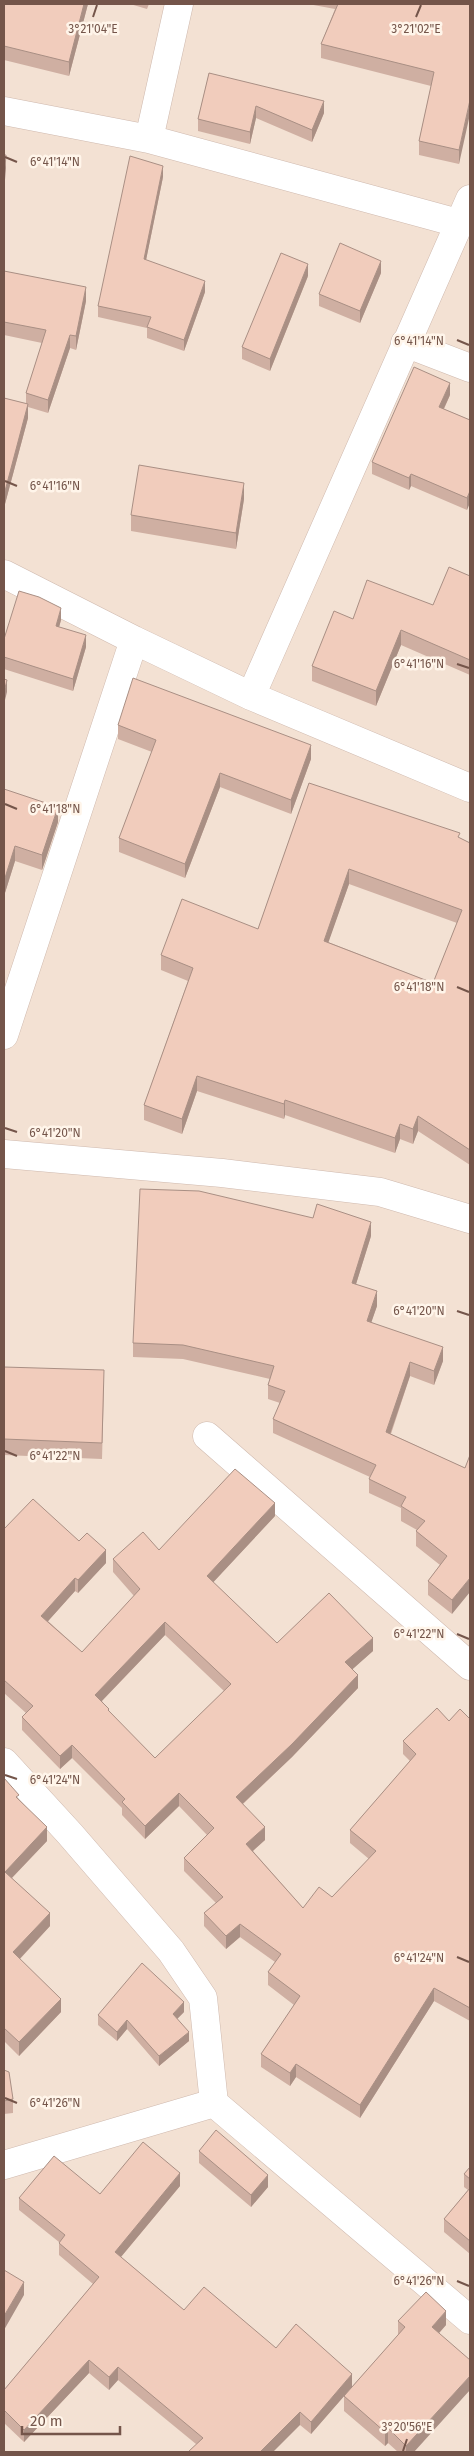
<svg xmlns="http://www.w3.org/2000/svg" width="474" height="2456" viewBox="0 0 474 2456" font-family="'Fira Sans',sans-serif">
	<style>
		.residential { fill: #f3e1d3 }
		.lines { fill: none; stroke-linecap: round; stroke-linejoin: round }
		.minor-casing { stroke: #cfb9ae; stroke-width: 29 }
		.minor { stroke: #fff; stroke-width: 28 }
		.wall { fill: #cfafa2; fill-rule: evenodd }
		.shaded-wall { fill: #a98f84 }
		.building { fill: #f1ccbc; stroke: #a98f84; fill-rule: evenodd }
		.ticks { fill: none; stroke: #74554a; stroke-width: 2 }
		.ticks-label { font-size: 12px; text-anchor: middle; fill: #74554a; stroke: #fff5ea; stroke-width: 5; stroke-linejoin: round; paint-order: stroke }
	</style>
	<rect width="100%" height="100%" fill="#fcf0e4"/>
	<path class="residential" d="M4,4h466v2448h-466z"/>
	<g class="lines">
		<defs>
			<path id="minor" d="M4,111l145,28 309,84
				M149,139l30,-135
				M405,343l65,25
				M4,574l130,66 117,56 219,92
				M251,696l219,-497
				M4,1035l130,-395
				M4,1154l218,19 158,19 90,27
				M207,1436l263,230
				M4,1762l66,72 101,117 32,47 11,105 256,217
				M4,2165l210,-62"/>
		</defs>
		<use href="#minor" class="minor-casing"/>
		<use href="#minor" class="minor"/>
	</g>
	<path class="wall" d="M4,4h84l-19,72 -65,-16z
		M130,4h19l-2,5z
		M308,4h162l-11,160 -40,-9v-14l12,-55 -110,-28v-14l14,-35z
		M209,73l115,40 -12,29 -56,-24 -6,26 -52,-13v-12z
		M163,177l-17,83 59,32 -21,59 -37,-13v-10l-49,-11v-11z
		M4,271l82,30 -10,49 -6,-2 -22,65 -20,-6v11l-23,86h-1v-106l22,6v-11l16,-50 -38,-8z
		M381,273l-21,50 -41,-17v-12z
		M308,276l-38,95 -28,-12v-12z
		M450,395l-6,14 26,11 -3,90 -56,-24 -2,4 -37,-16v-12z
		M244,499l-8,50 -105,-18v-16z
		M470,576v99l-69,-30 -25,61 -64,-25v-15l41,-47 80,-14z
		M61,620l-2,7 27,20 -13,44 -69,-22v-30z
		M118,725l193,34 -20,55 -71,-27 -35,91 -66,-26v-14l33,-86 -34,-13z
		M309,783l151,55 10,5v322l-52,-34 -5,13 -13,-5 -5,14 -110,-38 -1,4 -87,-28 -15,43 -38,-14v-15l44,-124 -27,-11v-15l97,-26zM349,884l108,39 -24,60 -105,-41z
		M4,789l54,33 -16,48 -27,-9 -11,35z
		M371,1236l-15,48 21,22 -6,16 72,39 -9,24 -24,-9 -19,58 74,34 -13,146 -24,-19v-14l12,-16 -24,-19v-15l1,-1 -16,-9v-13l-32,-15v-14l1,-2 -97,-44v-14l7,-16 -12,-4v-14l2,-6 -87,-20 -50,-2v-14z
		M4,1367l100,19 -2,73 -98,-4z
		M275,1516l-62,66 64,61 96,8 -21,18 6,19 -66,69 -49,47 22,36 -12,11 50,57 29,-11 37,-38 -19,-16v-13l60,-69 -7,-7v-13l46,-20 21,-2v302l-36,-20 -74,117 -64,-41 -6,9 -29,-19v-13l33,-49 -26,-20v-13l7,-10 -35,-25 -14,12 -22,-23v-13l12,-10 -32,-32v-13l23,-23 -28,-29 -34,33 -23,-24v-7l-50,-50 -12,11 -38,-39v-13l4,-4 -22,-20v-164l75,12 27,22 -28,30 -3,-2 -27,30 34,31 52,-56 -21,-24v-13l46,-9zM165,1635l59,56 -69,67 -46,-46 -7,-11z
		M4,1778l43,63 -35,37 38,48 -30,33 41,53 -42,44 -15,-15z
		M184,2012l-7,7 12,22 -30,25 -32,-37 -10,12 -19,-16v-10z
		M4,2070l9,29v14l-9,1z
		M199,2151l69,36 -17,20 -52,-44z
		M470,2167v87l-26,-22v-13l24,-29 -4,-3v-13z
		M180,2186l-59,71 63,53 92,38 76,39 -41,47 -11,-9 -104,19 -78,-64 -9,10 -20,-17 -65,69 -20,-19v-33l89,-106 -34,-29v-13l-40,-32v-12l81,-4z
		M398,2321l48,4 -7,8 -25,119h-16l-10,-9 -3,3 -41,-35v-15l54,-61z"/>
	<path class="shaded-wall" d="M84,4h4l-19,72v-14z
		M470,100v14l-11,50v-14z
		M324,101v12l-12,29v-12z
		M256,106v12l-6,26v-12z
		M6,155v13l-2,24v-13z
		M163,166v11l-19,93v-11z
		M381,261v12l-21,50v-12z
		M308,264v12l-38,95v-12z
		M205,281v11l-21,59v-11z
		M86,287v14l-10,49v-14z
		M70,335v13l-22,65v-13z
		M450,383v12l-11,24v-12z
		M28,404v14l-23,86v-13z
		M411,474v12l-2,4v-12z
		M244,483v16l-8,50v-16z
		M470,491v12l-3,7v-12z
		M61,608v12l-5,18v-12z
		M401,630v15l-25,61v-15z
		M86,635v12l-13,44v-12z
		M7,680v12l-3,12v-12z
		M311,745v14l-20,55v-14z
		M220,773v14l-35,91v-14z
		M58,807v15l-16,48v-15z
		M15,846v15l-11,35v-15z
		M349,869v15l-25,71v-14z
		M197,1076v15l-15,43v-15z
		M285,1100v15l-1,4v-15z
		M418,1116v15l-5,13v-15z
		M400,1124v15l-5,14v-15z
		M371,1222v14l-19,61v-14z
		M377,1291v15l-10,29v-14z
		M443,1347v14l-9,24v-14z
		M410,1362v14l-24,70v-14z
		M275,1503v13l-68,73v-13z
		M106,1550v13l-28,30v-13z
		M75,1578v13l-34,38v-13z
		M470,1578v14l-18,22v-14z
		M165,1622v13l-70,73v-13z
		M373,1638v13l-28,25v-14z
		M358,1675v13l-66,69 -56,53v-13z
		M72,1745v13l-12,11v-13z
		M179,1793v13l-34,33v-13z
		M47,1827v14l-42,44v-13z
		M265,1827v13l-19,17v-13z
		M50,1913v13l-37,40v-14z
		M240,1924v13l-14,12v-13z
		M434,1988v13l-74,117v-13z
		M61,1999v13l-42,44v-14z
		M184,2002v10l-11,11v-9z
		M127,2020v9l-10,12v-9z
		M189,2032v9l-30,25v-10z
		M296,2064v13l-6,9v-13z
		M180,2173v13l-65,78v-12z
		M268,2175v12l-17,20v-12z
		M24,2282v13l-20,35v-14z
		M446,2311v14l-14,16v-14z
		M89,2360v13l-65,69v-12z
		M118,2367v13l-9,10v-13z
		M352,2374v13l-41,47v-12z
		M470,2376v14l-56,62h-8v-6z
		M300,2412v13l-27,27h-13z
		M388,2428v15l-3,3v-14z"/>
	<path class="building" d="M4,4h80l-15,58 -65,-16z
		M338,4h132v96l-11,50 -40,-9 15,-69 -113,-28z
		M209,73l115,28 -12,29 -56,-24 -6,26 -52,-13z
		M4,155h2l-2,24z
		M130,156l33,10 -19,93 61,22 -21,59 -37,-13 4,-10 -53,-11z
		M340,243l41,18 -21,50 -41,-17z
		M281,253l27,11 -38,95 -28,-12z
		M4,271l82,16 -10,49 -6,-1 -22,65 -22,-7 20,-63 -42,-8z
		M414,367l36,16 -11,24 31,13v71l-3,7 -56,-24 -2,4 -37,-16z
		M4,398l24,6 -23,87h-1z
		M139,465l105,18 -8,50 -105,-18z
		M449,567l21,9v84l-69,-30 -25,61 -64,-25 22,-55 19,8 14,-39 66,25z
		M19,591l20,6 22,11 -5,18 30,9 -13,44 -69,-22v-18z
		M133,678l178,67 -20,55 -71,-27 -35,91 -66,-26 37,-98 -38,-15z
		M4,679l3,1 -3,12z
		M309,783l151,50 -2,4 12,6v307l-52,-34 -5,13 -13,-5 -5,14 -110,-38 -1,4 -87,-28 -15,43 -38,-14 49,-137 -32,-13 21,-56 76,30zM349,869l113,41 -29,73 -109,-42z
		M4,789l54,18 -16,48 -27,-9 -11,35z
		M140,1189l59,2 114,27 4,-14 54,18 -19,61 25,8 -10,30 76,26 -9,24 -24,-9 -24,70 79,36 5,-13v123l-18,22 -24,-19 19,-25 -31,-25 9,-10 -24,-15 5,-9 -37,-18 7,-14 -103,-46 12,-28 -17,-6 6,-19 -91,-21 -50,-2z
		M4,1367l100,3 -2,73 -98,-4z
		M235,1469l40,34 -68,73 70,67 52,-50 44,45 -28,24 13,13 -66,69 -56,53 29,30 -19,17 57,64 16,-21 13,10 44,-46 -26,-21 66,-76 -13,-13 34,-33 12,13 11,-12 10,10v289l-36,-20 -74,117 -64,-41 -6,9 -29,-19 39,-58 -32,-24 13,-18 -41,-30 -14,12 -22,-23 19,-16 -39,-39 30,-30 -35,-35 -34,33 -23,-24 3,-3 -53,-54 -12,11 -38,-39 11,-11 -29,-26v-151l29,-30 46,42 8,-8 19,17 -28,30 -3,-2 -34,38 41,36 58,-63 -27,-30 30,-27 16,18zM165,1622l66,62 -76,74 -47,-48 1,-1 -14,-14z
		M4,1778l15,17 -3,2 31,30 -42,45 45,41 -37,39 48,47 -42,43 -15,-14z
		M142,1963l42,39 -11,12 16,18 -30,24 -32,-36 -10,12 -19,-17z
		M4,2070l5,2 4,27 -9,2z
		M216,2130l52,45 -17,20 -52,-44z
		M143,2142l37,31 -65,79 69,58 20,-23 72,61 20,-24 56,50 -41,48 -11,-10 -40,40h-72l15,-14 -85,-71 -9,10 -20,-17 -65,70 -20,-20v-20l95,-113 -40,-34 6,-8 -46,-37 35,-42 46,38z
		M470,2167v12l-6,-5z
		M470,2188v53l-26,-22z
		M4,2270l20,12 -20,34z
		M426,2292l20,19 -14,16 38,33v16l-64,70 -18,-18 -3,4 -41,-36 61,-69 -7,-6z"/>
	<path class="ticks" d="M93,17l4,-12M416,17l5,-12M5,157l12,5M457,340l12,5M5,481l12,5M457,664l12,4M5,804l12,5M457,987l12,5M5,1128l12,4M457,1311l12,4M5,1451l12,5M457,1634l12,5M5,1775l12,4M457,1957l12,5M5,2098l12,5M457,2281l12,5M403,2451l4,-12"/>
	<g class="ticks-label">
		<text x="93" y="33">3°21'04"E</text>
		<text x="416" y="33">3°21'02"E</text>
		<text x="55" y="166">6°41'14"N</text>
		<text x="419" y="345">6°41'14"N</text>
		<text x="55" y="490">6°41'16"N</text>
		<text x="419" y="668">6°41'16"N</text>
		<text x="55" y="813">6°41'18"N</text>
		<text x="419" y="991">6°41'18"N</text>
		<text x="55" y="1137">6°41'20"N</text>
		<text x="419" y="1315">6°41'20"N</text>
		<text x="55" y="1460">6°41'22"N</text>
		<text x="419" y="1638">6°41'22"N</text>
		<text x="55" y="1784">6°41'24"N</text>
		<text x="419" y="1962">6°41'24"N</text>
		<text x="55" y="2107">6°41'26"N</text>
		<text x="419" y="2285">6°41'26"N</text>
		<text x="407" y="2431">3°20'56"E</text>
	</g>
	<rect width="474" height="2456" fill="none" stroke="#74554a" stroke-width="10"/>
	<path d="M22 2426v8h98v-8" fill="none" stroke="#74554a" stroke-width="2.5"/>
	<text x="30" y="2426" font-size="15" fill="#74554a" stroke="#fff5ea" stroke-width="4" paint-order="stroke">20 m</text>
</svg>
